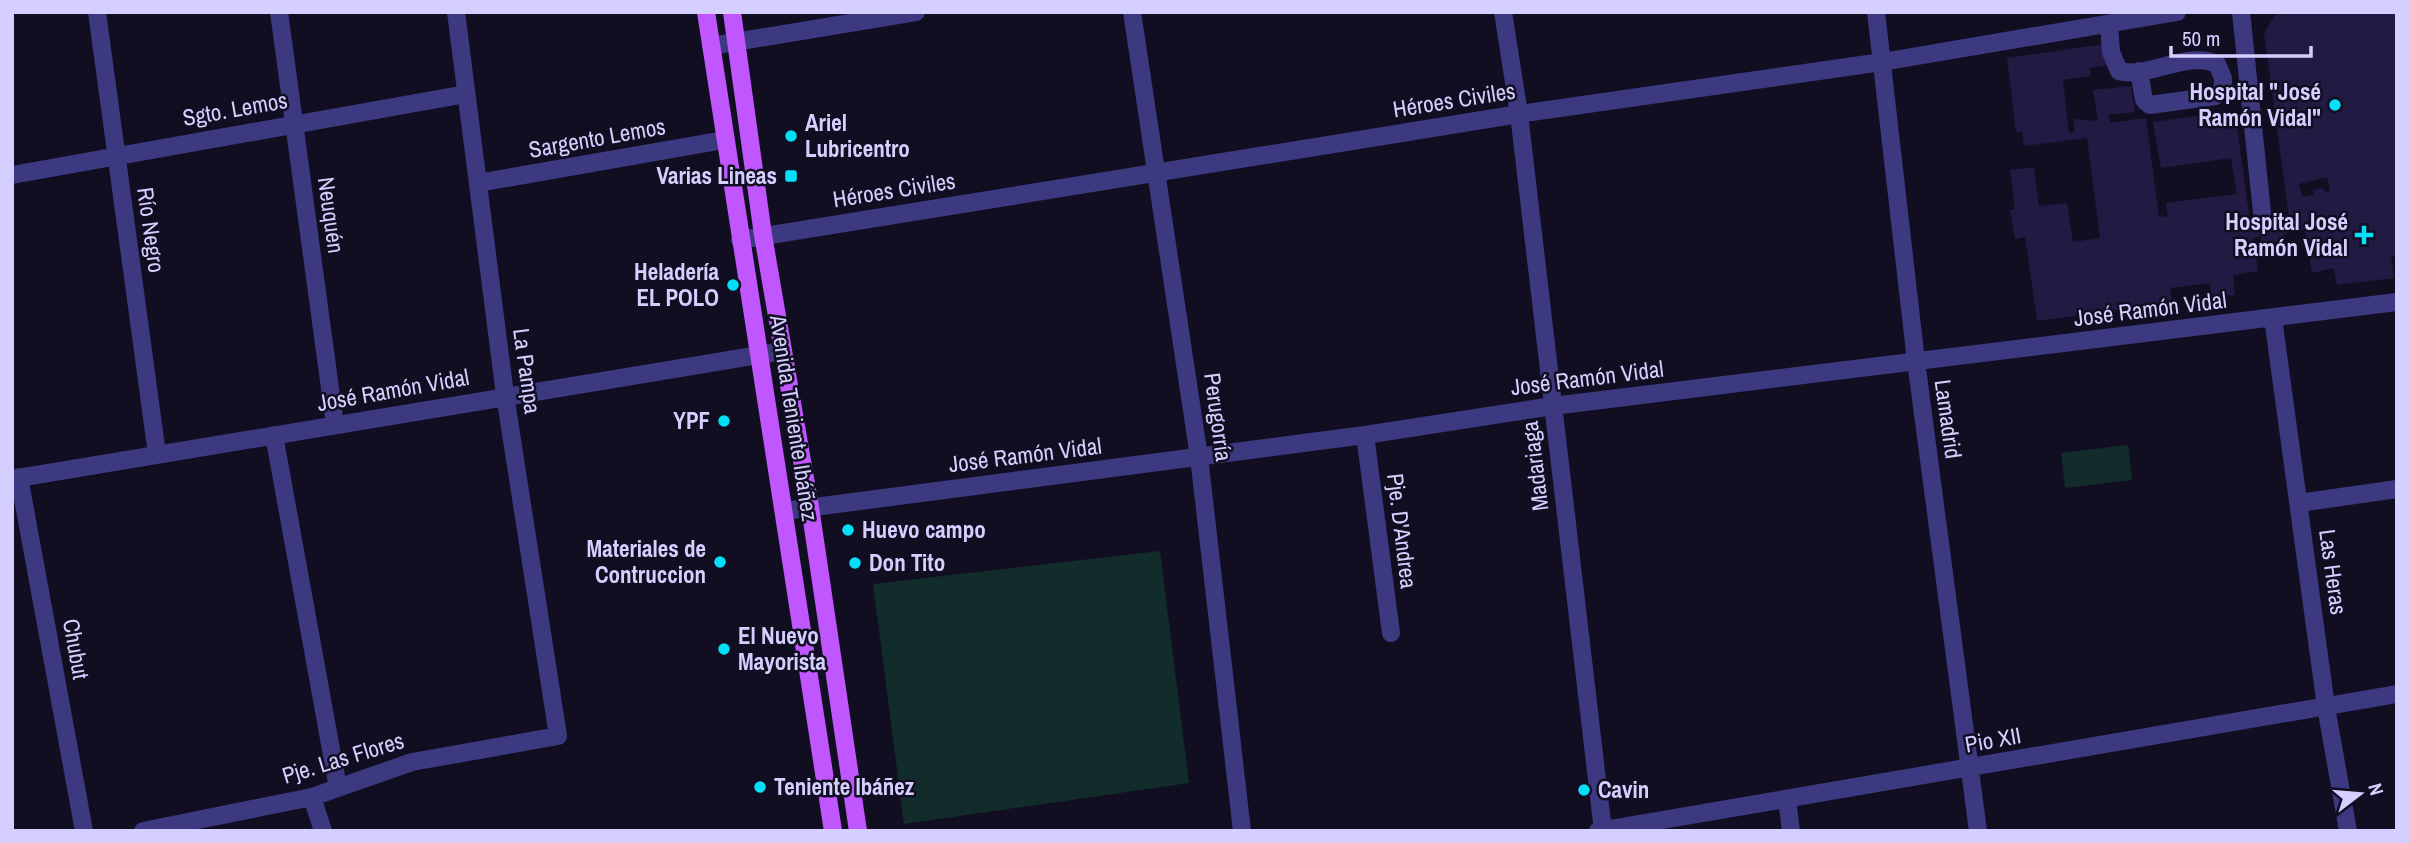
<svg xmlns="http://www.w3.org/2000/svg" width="2409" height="843" viewBox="0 0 2409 843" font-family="'Archivo Narrow',sans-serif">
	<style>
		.green { fill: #112c2b }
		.building { fill: #221a43; fill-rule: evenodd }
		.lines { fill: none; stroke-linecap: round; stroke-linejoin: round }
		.minor { stroke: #3c3981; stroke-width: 18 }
		.major { stroke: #c057fe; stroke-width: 18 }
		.poi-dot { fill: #02dff8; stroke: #110e22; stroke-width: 2.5 }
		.labels { text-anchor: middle; stroke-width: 5; stroke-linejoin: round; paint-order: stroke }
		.poi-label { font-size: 23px; font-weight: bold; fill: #d5cfff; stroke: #110e22; text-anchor: end }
		.street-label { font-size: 23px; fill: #d5cfff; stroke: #110e22 }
	</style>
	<rect width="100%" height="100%" fill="#110e22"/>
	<path class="green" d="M2128,445l4,35 -67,8 -4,-35z
		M1160,551l29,232 -285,41 -31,-240z"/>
	<path class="building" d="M2294,12h103v243l-6,1 3,22 -57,7 -3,-17 -22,5 -7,-43 -22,4 2,16 -22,4 -2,-18 -8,2 5,33 -25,4 2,20 -23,2 -2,-14 -40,5 2,15 -135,18 -12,-84 -10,2 -5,-29 5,-1 -5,-39 24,-3 5,39 28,-3 6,39 27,-4 -13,-100 -63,8 -2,-15 -6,1 -9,-74 97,-14 4,21 -18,3 1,8 -28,4 6,53 6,-1 -2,-13 25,2 -5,-31 38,-4 4,26 -27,3 2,8 36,-5 13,99 9,-1 -2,-13 71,-9 -6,-36 -70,10 -8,-46 82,-11 15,111 39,-6 -25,-183 11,-18zM2327,177l3,14 -5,1 -1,-4 -11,2 1,5 -12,2 -3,-13z"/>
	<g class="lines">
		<path class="minor" d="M97,12l60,442
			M279,12l56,413
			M1132,12l67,445 43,374
			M1503,12l16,102 84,717
			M1876,12l40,349 62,470
			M2241,12l21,200
			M2109,24l2,28 8,19c29,8 69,-21 98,-7l6,14v12l-8,6 -65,9 -6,-5 -5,-29
			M711,46l205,-34
			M12,175l454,-81
			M478,183l246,-43
			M740,240l779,-126 363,-52 295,-50
			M2273,318l53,389 22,124
			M274,435l64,353
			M1365,435l26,198
			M19,477l65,354
			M12,479l771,-128
			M2299,503l98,-14
			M784,511l581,-76 188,-29 844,-104
			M312,797l11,34
			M1787,799l4,32
			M143,831l169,-34 100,-35 146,-26 -53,-341 -49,-383
			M1598,831l799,-137"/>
		<path class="major" d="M706,12l127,819
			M732,12l31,223 47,272 48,324"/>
	</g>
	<g class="poi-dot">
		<circle cx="2335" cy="105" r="7"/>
		<circle cx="791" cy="136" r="7"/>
		<rect x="784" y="169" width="14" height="14" rx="3.5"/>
		<path d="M2360.5 224.5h7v7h7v7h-7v7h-7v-7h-7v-7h7z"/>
		<circle cx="733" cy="285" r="7"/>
		<circle cx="724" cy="421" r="7"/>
		<circle cx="848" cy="530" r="7"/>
		<circle cx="720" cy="562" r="7"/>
		<circle cx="855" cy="563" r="7"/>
		<circle cx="724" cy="649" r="7"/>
		<circle cx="760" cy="787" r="7"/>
		<circle cx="1584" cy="790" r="7"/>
	</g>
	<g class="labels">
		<g class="poi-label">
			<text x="2321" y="100">Hospital "José<tspan x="2321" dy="26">Ramón Vidal"</tspan></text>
			<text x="805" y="131" text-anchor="start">Ariel<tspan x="805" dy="26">Lubricentro</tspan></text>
			<text x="777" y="184">Varias Lineas</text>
			<text x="2348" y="230">Hospital José<tspan x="2348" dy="26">Ramón Vidal</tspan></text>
			<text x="719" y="280">Heladería<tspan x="719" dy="26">EL POLO</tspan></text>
			<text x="710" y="429">YPF</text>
			<text x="862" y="538" text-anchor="start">Huevo campo</text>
			<text x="706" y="557">Materiales de<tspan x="706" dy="26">Contruccion</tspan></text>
			<text x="869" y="571" text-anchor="start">Don Tito</text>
			<text x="738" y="644" text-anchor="start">El Nuevo<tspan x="738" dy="26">Mayorista</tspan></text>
			<text x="774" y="795" text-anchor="start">Teniente Ibáñez</text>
			<text x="1598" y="798" text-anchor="start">Cavin</text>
		</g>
		<g class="street-label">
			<text transform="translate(1454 100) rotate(-9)" y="8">Héroes Civiles</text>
			<text transform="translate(235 109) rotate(-10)" y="8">Sgto. Lemos</text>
			<text transform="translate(597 138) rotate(-10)" y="8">Sargento Lemos</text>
			<text transform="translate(894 190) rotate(-9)" y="8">Héroes Civiles</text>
			<text transform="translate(331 215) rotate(82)" y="8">Neuquén</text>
			<text transform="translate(151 230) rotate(82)" y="8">Río Negro</text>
			<text transform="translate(2150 309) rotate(-7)" y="8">José Ramón Vidal</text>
			<text transform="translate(527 371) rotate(82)" y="8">La Pampa</text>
			<text transform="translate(1587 378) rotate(-7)" y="8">José Ramón Vidal</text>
			<text transform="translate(393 390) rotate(-10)" y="8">José Ramón Vidal</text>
			<text transform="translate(1218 417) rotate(82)" y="8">Perugorría</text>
			<text transform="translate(794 418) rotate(81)" y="8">Avenida Teniente Ibáñez</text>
			<text transform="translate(1948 419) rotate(82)" y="8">Lamadrid</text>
			<text transform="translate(1025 455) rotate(-7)" y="8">José Ramón Vidal</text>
			<text transform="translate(1535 466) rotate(-97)" y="8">Madariaga</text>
			<text transform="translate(1402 531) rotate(83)" y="8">Pje. D'Andrea</text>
			<text transform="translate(2333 572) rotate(82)" y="8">Las Heras</text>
			<text transform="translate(76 649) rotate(80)" y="8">Chubut</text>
			<text transform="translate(1993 740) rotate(-10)" y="8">Pio XII</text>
			<text transform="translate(343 758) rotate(-17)" y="8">Pje. Las Flores</text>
		</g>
	</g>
	<rect width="2409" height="843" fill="none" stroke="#d5cfff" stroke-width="28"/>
	<g transform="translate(2360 794) rotate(74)" stroke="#110e22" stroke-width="5" paint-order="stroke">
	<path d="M0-5L12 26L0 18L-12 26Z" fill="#d5cfff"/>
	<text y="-10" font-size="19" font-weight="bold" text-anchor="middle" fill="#d5cfff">N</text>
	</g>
	<path d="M2171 46v10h140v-10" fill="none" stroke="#d5cfff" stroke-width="3.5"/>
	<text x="2182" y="46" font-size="21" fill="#d5cfff" stroke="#110e22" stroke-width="5" paint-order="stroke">50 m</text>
</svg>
